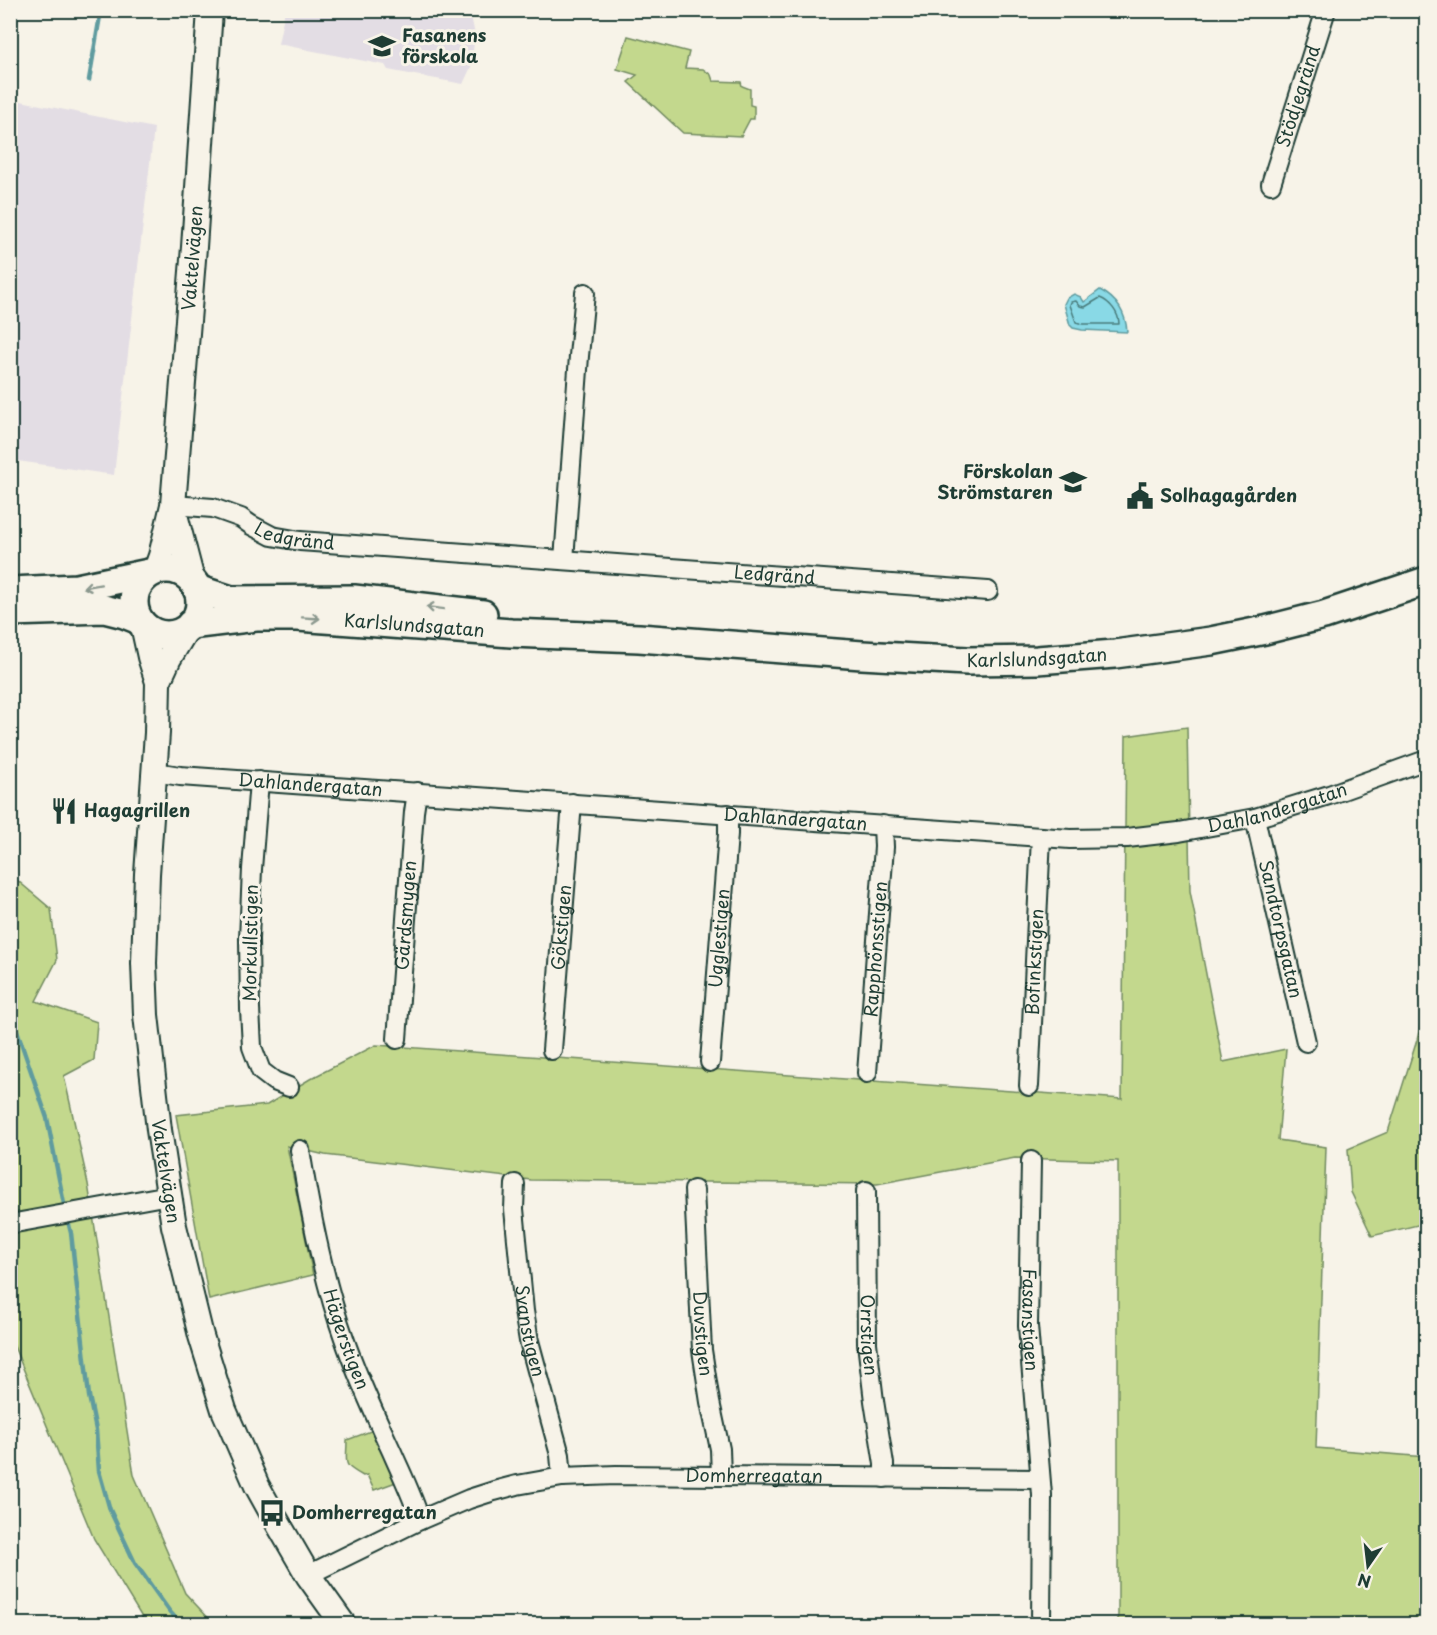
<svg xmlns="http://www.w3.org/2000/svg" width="1437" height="1635" viewBox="0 0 1437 1635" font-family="'Playpen Sans',sans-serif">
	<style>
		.built { fill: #e3dde4 }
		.green { fill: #c3d88d; stroke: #718a60; stroke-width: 1.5 }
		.water { fill: #89d9e6; stroke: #5f9b9f; stroke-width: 1.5 }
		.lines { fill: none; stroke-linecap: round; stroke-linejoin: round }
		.shore { stroke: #497b7b; stroke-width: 1.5 }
		.stream { stroke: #5f9b9f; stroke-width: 4.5 }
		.minor-casing { stroke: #1f3d34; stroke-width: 22 }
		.tertiary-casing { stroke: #1f3d34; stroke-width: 28 }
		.secondary-casing { stroke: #1f3d34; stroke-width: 32 }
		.minor { stroke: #f7f3e8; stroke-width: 18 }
		.tertiary { stroke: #f7f3e8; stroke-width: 24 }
		.secondary { stroke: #f7f3e8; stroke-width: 27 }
		.oneway { stroke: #8b988e }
		.labels { text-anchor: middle; stroke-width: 6; stroke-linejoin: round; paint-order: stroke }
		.poi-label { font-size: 18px; font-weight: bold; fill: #1f3d34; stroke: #f7f3e8; text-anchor: start }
		.street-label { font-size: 18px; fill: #1f3d34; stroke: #f7f3e8 }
	</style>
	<rect width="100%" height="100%" fill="#f7f3e8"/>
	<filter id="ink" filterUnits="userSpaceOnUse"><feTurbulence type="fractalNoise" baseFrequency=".0167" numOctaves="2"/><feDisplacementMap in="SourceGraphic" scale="12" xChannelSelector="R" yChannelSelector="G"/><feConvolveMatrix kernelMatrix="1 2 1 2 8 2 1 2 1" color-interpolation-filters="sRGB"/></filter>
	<g filter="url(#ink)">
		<path class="built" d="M285,10l185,1 5,24 -4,32 -8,17 -75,-14 -3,-5 -107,-21z
			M11,99l143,29 -40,347 -103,-15z"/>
		<path class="green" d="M628,36l61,16 -4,16 18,1 8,6 2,6 28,1 1,4 8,3v16l4,1v13h-4l-9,17 -58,-3 -55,-51 9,-7 -20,-6z
			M1187,727l3,164 33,171 63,-13 -8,91 48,7 -10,301 110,9v167h-308v-463l-103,-3 -138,26 -346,-4 -206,-25 -38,-9 26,129 -104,25 -33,-185 91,-10 43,-26 66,-34 746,54 4,-363z
			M11,875l40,34 6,51 -21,41 61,21 -3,38 -30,16 24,108 46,291 51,118 29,31h-68l-52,-85 -83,-200z
			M1426,1003v203l-4,18 -50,12 -21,-44 -3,-43 40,-17 29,-92z
			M373,1426l23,56 -22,8 -7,-15 -4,1c-22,-12 -16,-12 -16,-36l24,-9z"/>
		<path class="water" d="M1100,290c17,9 26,24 27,42l-45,-2 -9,-2 -3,-3 -6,-21 3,-6 7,-4 7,3 3,5z"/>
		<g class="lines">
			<path class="shore" d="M1100,298c10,4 19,15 19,26h-36l-7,-2 -6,-17 1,-3 5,-1 4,5 5,1z"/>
			<path class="stream" d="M89,80l12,-70
				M10,1010l37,108 18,91
				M67,1217l4,16 18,163 7,34 3,41 11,39 25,53 35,49 11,12"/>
			<defs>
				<g id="minor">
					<path id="s1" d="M1271,184l55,-174"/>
					<path id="s2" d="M173,505l40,3 28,10 10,7 21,11 28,5 688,50"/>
					<path d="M564,560l15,-204 6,-63"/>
					<path id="s3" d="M155,772l25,4 890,63 57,-1 52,-6 76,-14 74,-23 97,-35"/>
					<path d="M259,781l-7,88 -3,70 1,70 2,38 9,24 13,10 15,6"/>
					<path id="s4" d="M1255,818l51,224"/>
					<path id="s5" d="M397,1039l17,-227 3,-20"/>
					<path id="s6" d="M552,1050l20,-247"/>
					<path id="s7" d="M710,1062l18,-228v-20"/>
					<path id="s8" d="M867,1073l17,-226 -1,-22"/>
					<path id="s9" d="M1029,1086l12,-249"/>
					<path id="s10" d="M300,1150c10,61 23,130 44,188 13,39 31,77 48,114 10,23 21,45 28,68"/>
					<path id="s11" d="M1031,1161l-3,165 14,169 -1,129"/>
					<path id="s12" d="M515,1184l-1,25 10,102 5,30 31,114 2,22"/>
					<path id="s13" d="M694,1190l8,160 8,52 10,47 1,27"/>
					<path id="s14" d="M866,1191l1,152 7,58 10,63v14"/>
					<path d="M10,1224l159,-29"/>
					<path id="s15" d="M308,1575l112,-55 49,-21 25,-8 23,-6 45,-8 54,-2 424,4"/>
				</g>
				<g id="tertiary">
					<path d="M174,511l18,69"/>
					<path id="s16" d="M156,570l5,-14 12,-51 21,-258 16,-237"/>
					<path id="s17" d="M143,625l7,32 8,25 -1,51 -10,141 -3,89 2,52 13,115 15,96 27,110 23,74 33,76 15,27 36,62 35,49"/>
					<path d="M158,682l11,-24 18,-30"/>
				</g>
				<g id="secondary">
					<circle cx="167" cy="602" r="33"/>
					<path d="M197,589l34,11 123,-1 129,15"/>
					<path d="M10,591l67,-3 72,-15"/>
					<path d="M10,612l94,-3 20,5 15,6"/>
					<path id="s18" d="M190,625l66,-8h42l213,16 128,5 223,17 105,6 70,-1 78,-6 96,-13 54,-11 59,-15 102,-34"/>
				</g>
			</defs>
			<use href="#minor" class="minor-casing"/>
			<use href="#tertiary" class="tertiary-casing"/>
			<use href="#secondary" class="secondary-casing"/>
			<use href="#minor" class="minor"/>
			<use href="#tertiary" class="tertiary"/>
			<use href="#secondary" class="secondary"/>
		</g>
		<defs><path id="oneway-shaft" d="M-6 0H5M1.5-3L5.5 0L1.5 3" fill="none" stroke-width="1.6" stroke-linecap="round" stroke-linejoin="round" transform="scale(1.5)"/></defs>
		<g class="oneway">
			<use href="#oneway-shaft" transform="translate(92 586) rotate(170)"/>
			<use href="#oneway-shaft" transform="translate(435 608) rotate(-173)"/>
			<use href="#oneway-shaft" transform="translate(311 618) rotate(4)"/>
		</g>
	</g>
	<defs>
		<symbol id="school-bare" viewBox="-9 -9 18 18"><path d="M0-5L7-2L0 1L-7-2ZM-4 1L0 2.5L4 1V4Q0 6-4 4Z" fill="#1f3d34" stroke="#f7f3e8" stroke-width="2.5" paint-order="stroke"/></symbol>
		<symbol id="civic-bare" viewBox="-9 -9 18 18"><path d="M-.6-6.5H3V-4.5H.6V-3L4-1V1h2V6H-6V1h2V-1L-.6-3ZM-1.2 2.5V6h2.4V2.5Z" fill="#1f3d34" stroke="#f7f3e8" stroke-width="2.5" paint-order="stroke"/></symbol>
		<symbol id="restaurant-bare" viewBox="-9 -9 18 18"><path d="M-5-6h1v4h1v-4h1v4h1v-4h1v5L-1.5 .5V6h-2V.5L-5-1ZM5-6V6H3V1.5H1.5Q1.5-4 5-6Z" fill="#1f3d34" stroke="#f7f3e8" stroke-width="2.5" paint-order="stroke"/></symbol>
		<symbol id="bus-bare" viewBox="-9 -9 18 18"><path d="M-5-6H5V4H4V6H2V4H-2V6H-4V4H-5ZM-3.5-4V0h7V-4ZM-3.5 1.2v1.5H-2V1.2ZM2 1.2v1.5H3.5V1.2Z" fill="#1f3d34" stroke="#f7f3e8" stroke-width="2.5" paint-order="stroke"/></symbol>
	</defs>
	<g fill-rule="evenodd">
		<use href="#school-bare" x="363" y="27" width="38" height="38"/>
		<use href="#school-bare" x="1054" y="463" width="38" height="38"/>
		<use href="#civic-bare" x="1121" y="477" width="38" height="38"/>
		<use href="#restaurant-bare" x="45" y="792" width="38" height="38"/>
		<use href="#bus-bare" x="253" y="1494" width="38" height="38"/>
	</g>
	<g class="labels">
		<g class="poi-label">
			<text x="402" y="42">Fasanens<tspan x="402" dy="21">förskola</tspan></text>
			<text x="1053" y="478" text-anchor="end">Förskolan<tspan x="1053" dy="21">Strömstaren</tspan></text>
			<text x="1160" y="502">Solhagagården</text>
			<text x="84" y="817">Hagagrillen</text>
			<text x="292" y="1519">Domherregatan</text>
		</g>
		<g class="street-label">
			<text dy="6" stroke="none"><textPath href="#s1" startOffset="92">Stödjegränd</textPath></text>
			<text dy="6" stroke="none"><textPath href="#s16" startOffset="315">Vaktelvägen</textPath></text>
			<text dy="6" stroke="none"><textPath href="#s2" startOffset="128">Ledgränd</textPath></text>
			<text dy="6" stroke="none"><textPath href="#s2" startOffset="610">Ledgränd</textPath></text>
			<text dy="6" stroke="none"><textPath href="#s18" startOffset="225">Karlslundsgatan</textPath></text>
			<text dy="6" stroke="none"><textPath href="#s18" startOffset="849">Karlslundsgatan</textPath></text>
			<text dy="6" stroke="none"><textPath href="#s3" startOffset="156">Dahlandergatan</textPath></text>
			<text dy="6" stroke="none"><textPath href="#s3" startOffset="1128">Dahlandergatan</textPath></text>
			<text dy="6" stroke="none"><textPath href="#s3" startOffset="642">Dahlandergatan</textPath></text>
			<text dy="6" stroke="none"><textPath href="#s5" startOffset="124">Gärdsmygen</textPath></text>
			<text dy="6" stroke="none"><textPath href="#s6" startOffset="123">Gökstigen</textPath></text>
			<text dy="6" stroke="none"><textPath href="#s4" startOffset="114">Sandtorpsgatan</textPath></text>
			<text dy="6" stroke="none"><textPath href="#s7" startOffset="124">Ugglestigen</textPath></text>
			<text transform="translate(251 943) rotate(-89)" y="6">Morkullstigen</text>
			<text dy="6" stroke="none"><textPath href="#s8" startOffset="124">Rapphönsstigen</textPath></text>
			<text dy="6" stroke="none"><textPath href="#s9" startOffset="124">Bofinkstigen</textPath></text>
			<text dy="6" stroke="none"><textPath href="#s17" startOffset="550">Vaktelvägen</textPath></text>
			<text dy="6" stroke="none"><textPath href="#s11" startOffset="159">Fasanstigen</textPath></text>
			<text dy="6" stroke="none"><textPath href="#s12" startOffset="148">Svanstigen</textPath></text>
			<text dy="6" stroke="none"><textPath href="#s13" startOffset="144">Duvstigen</textPath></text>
			<text dy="6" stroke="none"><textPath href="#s14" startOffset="144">Orrstigen</textPath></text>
			<text dy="6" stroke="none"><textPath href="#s10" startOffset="195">Hägerstigen</textPath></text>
			<text dy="6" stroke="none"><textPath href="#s15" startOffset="466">Domherregatan</textPath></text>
		</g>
	</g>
	<rect width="1437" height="1635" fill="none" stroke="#f7f3e8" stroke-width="36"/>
	<rect x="18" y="18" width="1401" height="1599" fill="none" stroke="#1f3d34" stroke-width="2" filter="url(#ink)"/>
	<g transform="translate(1368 1566) rotate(194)" stroke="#f7f3e8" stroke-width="4.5" paint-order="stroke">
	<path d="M0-4.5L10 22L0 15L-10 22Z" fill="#1f3d34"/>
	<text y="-9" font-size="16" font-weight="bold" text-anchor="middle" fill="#1f3d34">N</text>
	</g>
</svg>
